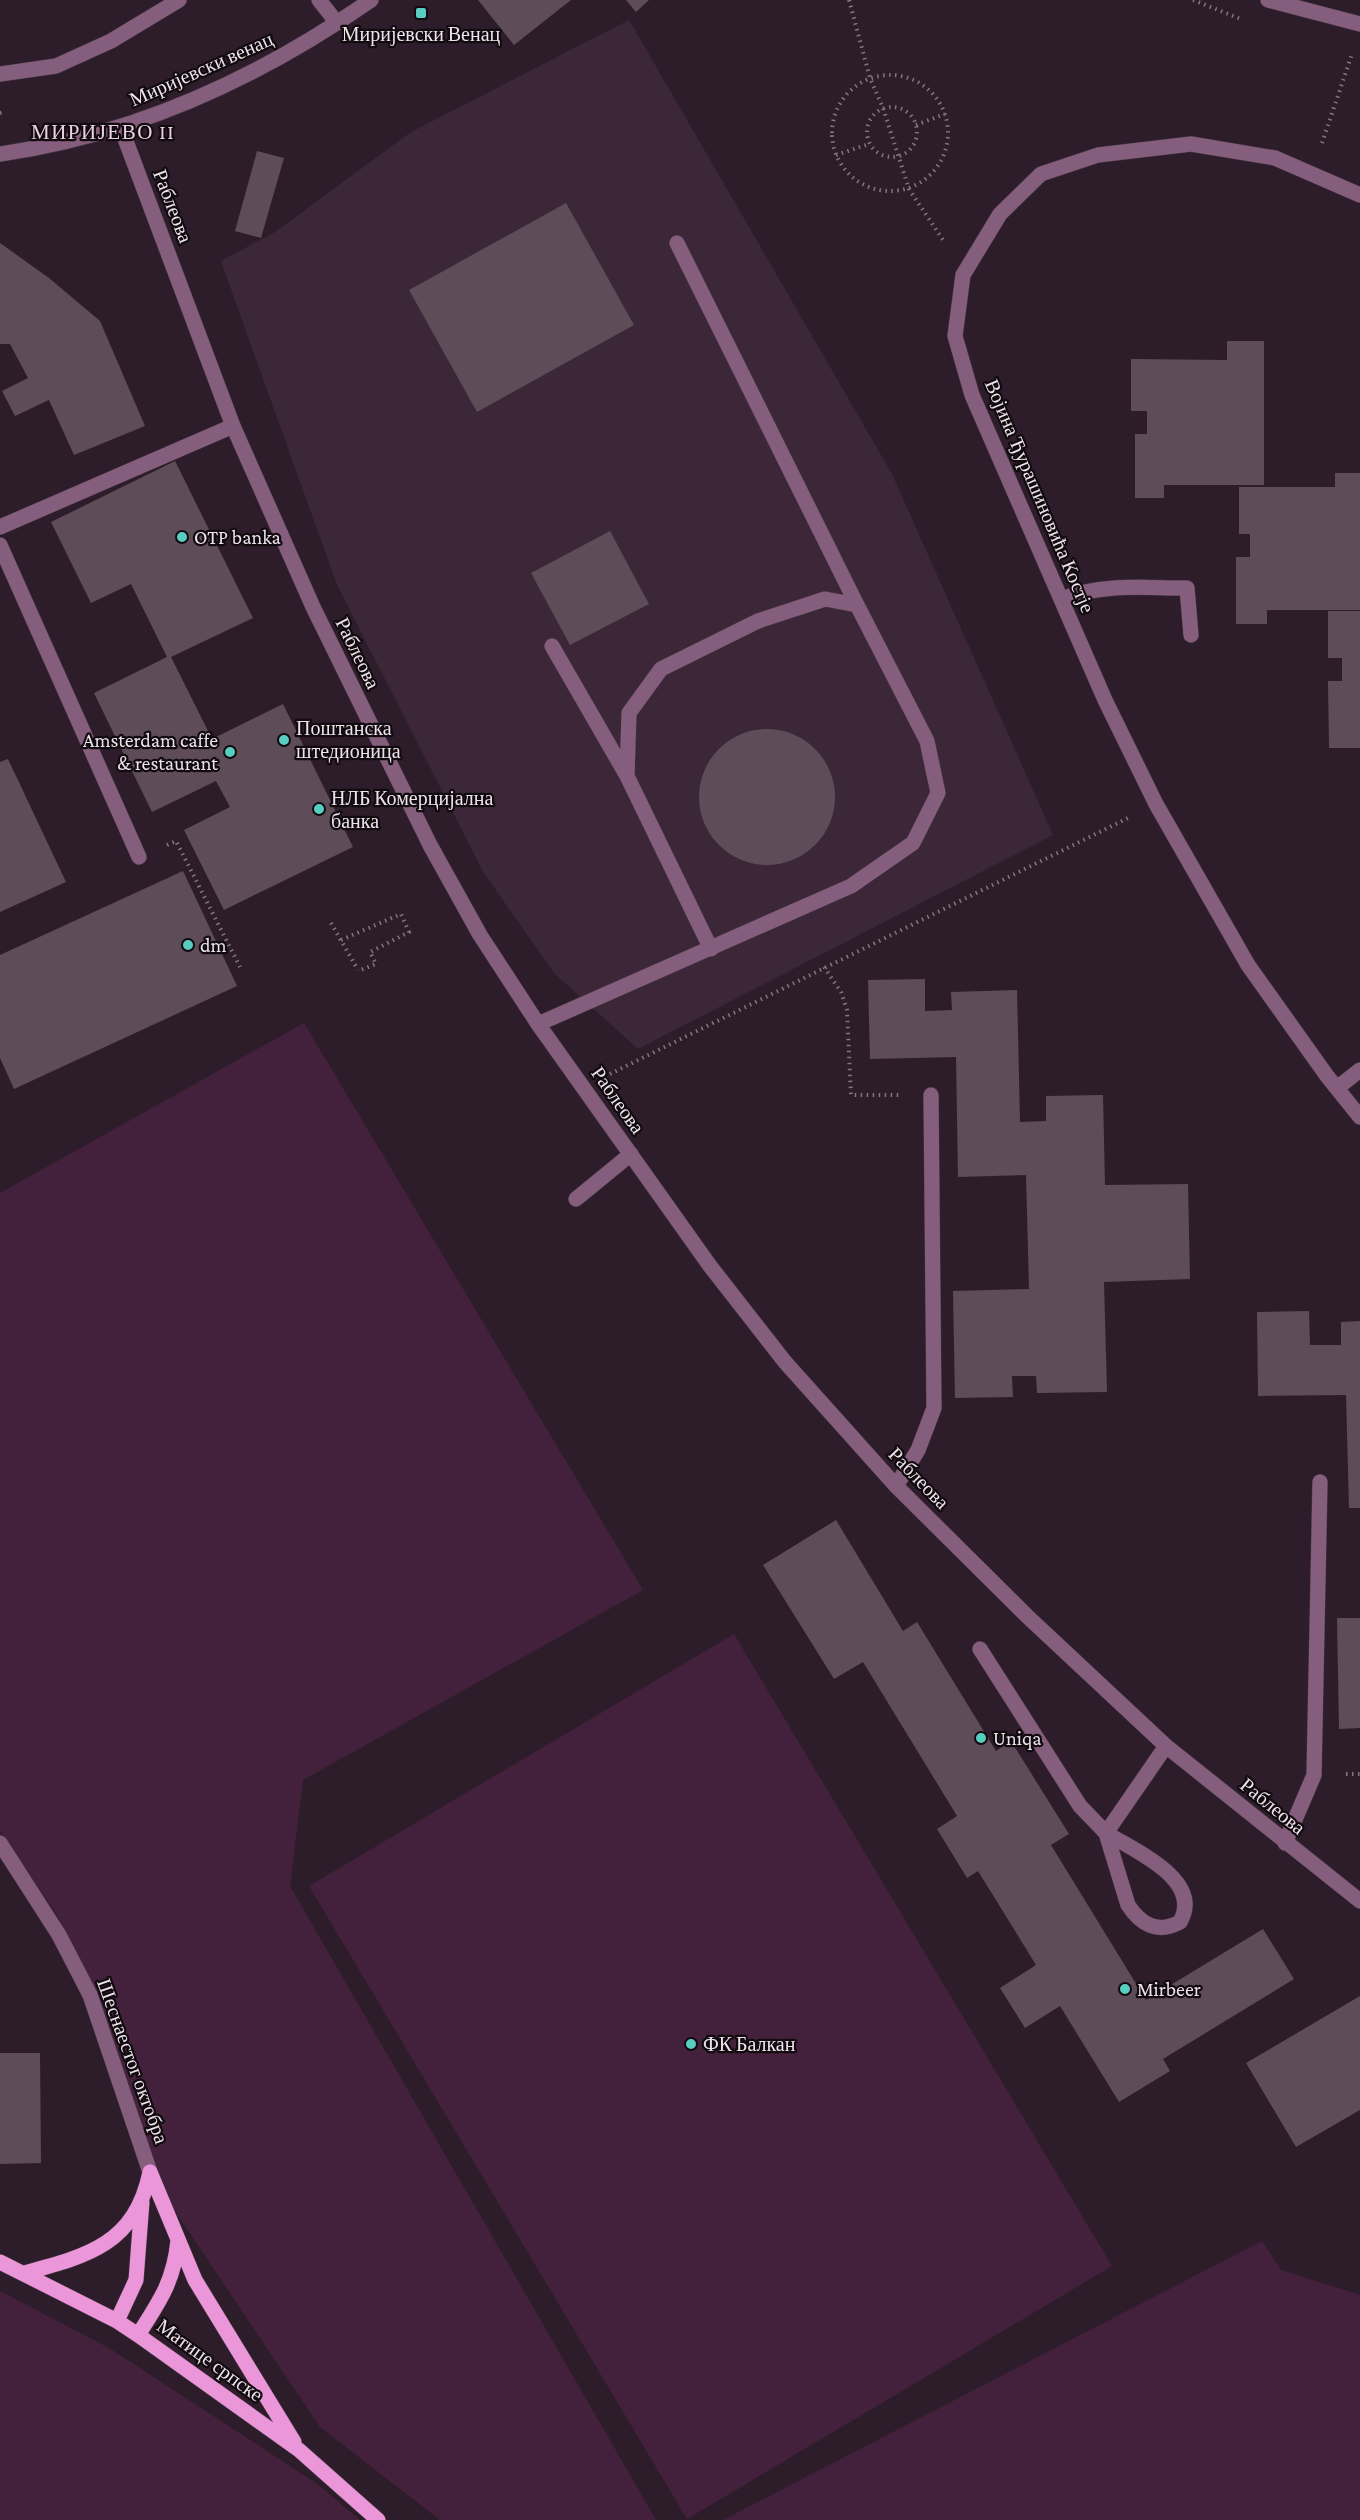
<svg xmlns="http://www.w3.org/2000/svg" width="1360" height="2520" viewBox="0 0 1360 2520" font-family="'Crimson Pro',serif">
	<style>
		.built { fill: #3c2738 }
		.green { fill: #43213c }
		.building { fill: #5e4c59 }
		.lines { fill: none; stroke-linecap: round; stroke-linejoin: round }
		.minor-casing { stroke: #483945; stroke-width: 16 }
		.major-casing { stroke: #483945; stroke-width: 16 }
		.path { stroke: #847681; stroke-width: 4; stroke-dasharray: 1.5 4.5; stroke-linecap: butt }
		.minor { stroke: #865e7d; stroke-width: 15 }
		.major { stroke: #ea96d8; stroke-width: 15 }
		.poi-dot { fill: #58cec0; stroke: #110a0f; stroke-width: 2 }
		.labels { text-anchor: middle; stroke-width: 4.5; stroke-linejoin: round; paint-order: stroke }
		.poi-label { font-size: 20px; fill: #eee3eb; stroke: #110a0f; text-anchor: start }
		.street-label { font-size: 20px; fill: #eee3eb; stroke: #110a0f }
		.neighbourhood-label { font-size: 21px; letter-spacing: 1.5px; fill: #e9d3e3; stroke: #110a0f }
	</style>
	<rect width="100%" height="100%" fill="#2d1d2a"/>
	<path class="built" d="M629,20l263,454 161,361 -415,214 -84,-76 -70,-100 -147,-288 -116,-324 54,-29 136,-100z"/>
	<path class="green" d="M304,1023l339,567 -340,190 -13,106 366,634h-216l-120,-93 -174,-259 -89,-253 -57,-84v-638z
		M734,1634l378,632 -425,253 -378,-633z
		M1262,2241l19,29 79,25v225h-637z
		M0,2291l109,57 207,135 44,37h-360z"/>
	<path class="building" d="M478,0h93l-57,45z
		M626,0h23l-13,12z
		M257,151l27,7 -23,80 -26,-7z
		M566,203l68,122 -157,87 -68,-122z
		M0,243l49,35 51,43 45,105 -71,29 -25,-55 -34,16 -13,-25 26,-13 -18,-34h-10z
		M1227,341h37v144h-100v13h-29v-64h12v-23h-16v-52l96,1z
		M175,461l78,157 -82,39 41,82 71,-35 70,143 -129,63 -40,-80 46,-23 -14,-26 -64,31 -58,-119 73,-36 -36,-73 -40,19 -40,-81z
		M1335,473h25v137h-93v14h-31v-67h14v-23h-11v-47h96z
		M610,531l39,73 -79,41 -39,-72z
		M1328,611h32v137h-31l-1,-67h14v-23h-14z
		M699 797a68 68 0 1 1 136 0a68 68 0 1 1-136 0Z
		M8,759l58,123 -66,30v-150z
		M183,871l54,115 -223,103 -14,-31v-103z
		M925,979v32l27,-1 -1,-18 66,-2 3,132 26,-1v-25l57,-1 2,90 83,-1 2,95 -86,3 3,110 -70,1 -1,-17h-24l1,21 -58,1 -2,-107 76,-2 -3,-114 -68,2 -2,-120 -86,2 -2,-79z
		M1309,1311l1,34h31v-23l19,-1v187h-11l-3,-113 -88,1 -1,-84z
		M836,1520l67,111 14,-9 79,129 15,-10 58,93 -18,11 95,155 117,-71 31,50 -131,80 7,12 -51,31 -59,-96 -35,22 -25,-40 36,-23 -58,-94 -11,7 -30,-49 20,-13 -94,-154 -29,17 -71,-114z
		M1337,1618h23v110l-21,1z
		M1360,1996v114l-64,37 -50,-84z
		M0,2053h40l1,110 -41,1z"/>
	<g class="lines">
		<defs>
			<path id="minor" d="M319,0l18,23
				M1268,0l92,24
				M0,74l56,-8 55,-25 68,-41
				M121,128l112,298 80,181 117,238 50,90 58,89 172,242 75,96 111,124 132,131 138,129 194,155
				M0,154c135,-19 259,-76 371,-154
				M1360,195l-85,-37 -84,-14 -93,11 -57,19 -41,40 -37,61 -8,61 17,59 133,305 51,104 92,161 79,111 33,41
				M677,243l180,362
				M0,527l233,-101
				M0,545l139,312
				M1062,599c40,-16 83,-11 125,-11l4,47
				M552,646l75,130
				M538,1024l313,-138 62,-43 25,-50 -11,-52 -70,-136 -32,-6 -67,22 -97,48 -32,44 -2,63 84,173
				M1337,1088l23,-18
				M576,1199l55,-45
				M896,1486l22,-36 16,-42 -3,-313
				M980,1649l100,157 26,27 60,-87
				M1106,1833c29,18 98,47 74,89 -22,12 -39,3 -52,-17z
				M0,1843l59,92 31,60 60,177
				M1285,1843l29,-68 6,-293"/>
			<path id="major" d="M150,2172l45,108 99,162
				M0,2262l117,59 21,14 161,115 79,70
				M24,2273c64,-17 111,-29 126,-101
				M117,2321l19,-41 6,-78
				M138,2335c22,-34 36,-54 40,-95"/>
		</defs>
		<use href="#minor" class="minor-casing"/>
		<use href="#major" class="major-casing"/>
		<path class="path" d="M849,0l21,78 13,30 26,81 36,54
			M1193,0l50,20
			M832 133a58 58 0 1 1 116 0a58 58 0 1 1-116 0Z
			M867 132a25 25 0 1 1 50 0a25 25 0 1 1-50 0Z
			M0,113l4,-1
			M916,125l29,-11
			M1322,143l30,-89
			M836,155l33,-11
			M167,845l9,-4 64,126
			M331,923l27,47
			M341,940l60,-26 8,18 -39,20 6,12 -18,7
			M824,967l17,25 6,18 4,85h49
			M610,1074l518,-256
			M1346,1774h14"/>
		<use href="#minor" class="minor"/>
		<use href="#major" class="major"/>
	</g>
	<g class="poi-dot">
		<rect x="415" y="7" width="12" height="12" rx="3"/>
		<circle cx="182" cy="537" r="6"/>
		<circle cx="284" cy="740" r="6"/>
		<circle cx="230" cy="752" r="6"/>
		<circle cx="319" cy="809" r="6"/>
		<circle cx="188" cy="945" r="6"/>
		<circle cx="981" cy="1738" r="6"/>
		<circle cx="1125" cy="1989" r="6"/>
		<circle cx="691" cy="2044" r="6"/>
	</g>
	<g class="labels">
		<g class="poi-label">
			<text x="421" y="41" text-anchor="middle">Миријевски Венац</text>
			<text x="194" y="544">OTP banka</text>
			<text x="296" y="735">Поштанска<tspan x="296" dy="23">штедионица</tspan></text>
			<text x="218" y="747" text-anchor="end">Amsterdam caffe<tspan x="218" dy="23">&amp; restaurant</tspan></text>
			<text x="331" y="805">НЛБ Комерцијална<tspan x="331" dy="23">банка</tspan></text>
			<text x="200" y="952">dm</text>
			<text x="993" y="1745">Uniqa</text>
			<text x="1137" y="1996">Mirbeer</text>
			<text x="703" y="2051">ФК Балкан</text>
		</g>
		<g class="street-label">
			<text transform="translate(201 69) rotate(-24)" y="7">Миријевски венац</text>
			<text transform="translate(173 206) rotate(69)" y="7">Раблеова</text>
			<text transform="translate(1040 496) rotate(67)" y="7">Војина Ђурашиновића Костје</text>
			<text transform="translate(358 653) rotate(64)" y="7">Раблеова</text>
			<text transform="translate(618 1100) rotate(55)" y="7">Раблеова</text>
			<text transform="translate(919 1478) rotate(46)" y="7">Раблеова</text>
			<text transform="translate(1273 1806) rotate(39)" y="7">Раблеова</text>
			<text transform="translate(133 2061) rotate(70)" y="7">Шеснаестог октобра</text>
			<text transform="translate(210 2360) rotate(36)" y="7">Матице српске</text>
		</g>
		<g class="neighbourhood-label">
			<text x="103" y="139">МИРИЈЕВО II</text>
		</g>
	</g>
</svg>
